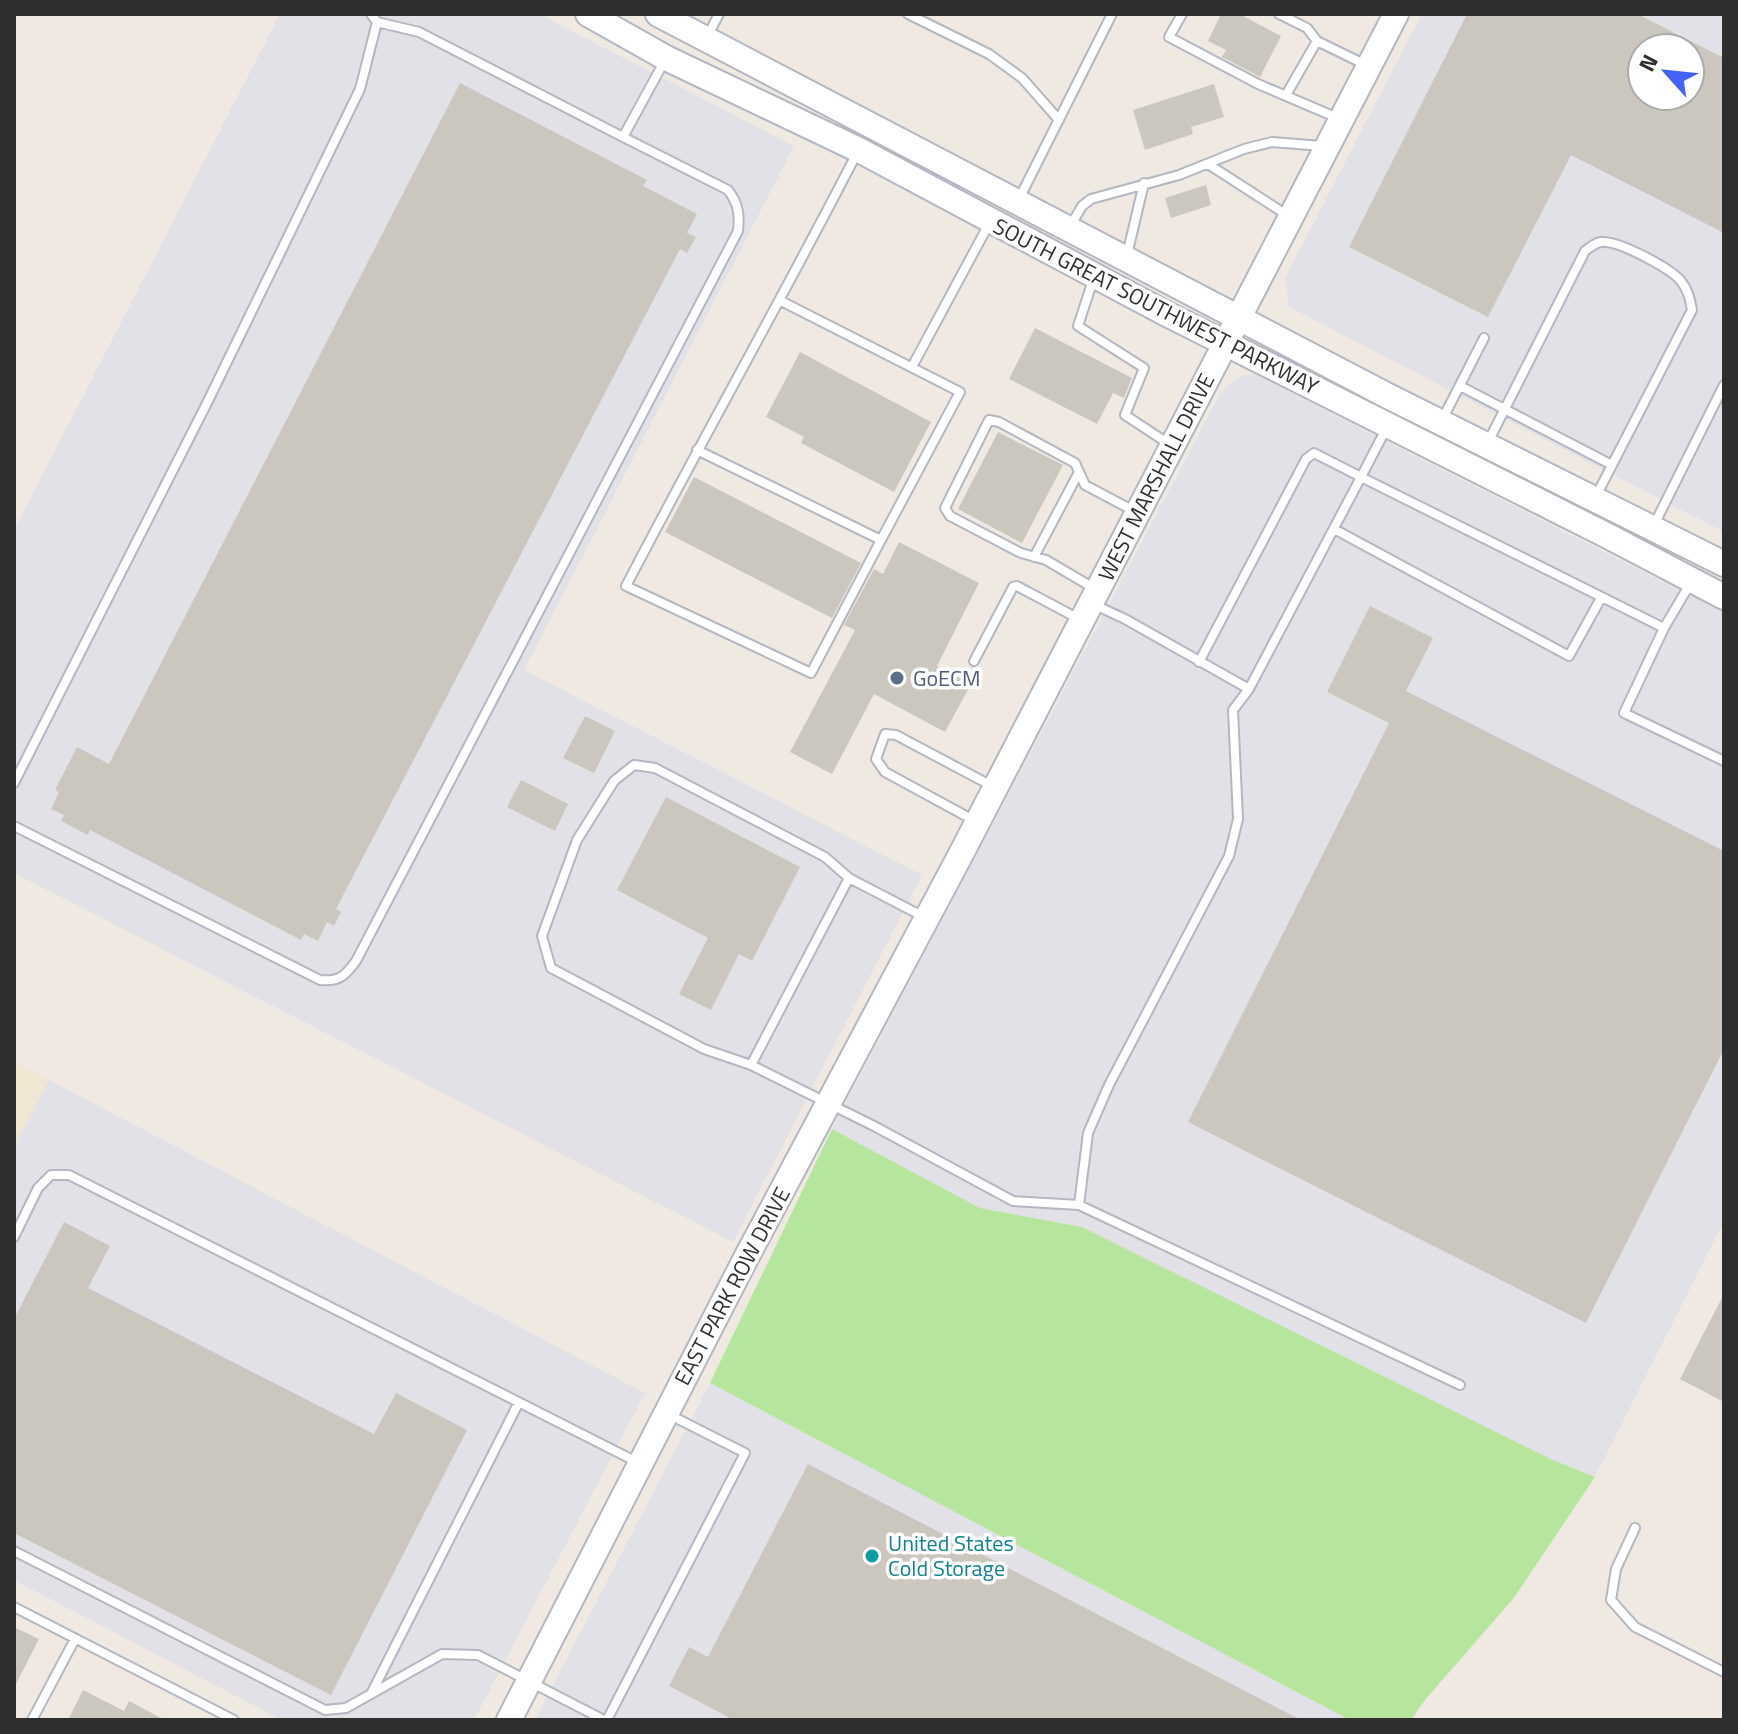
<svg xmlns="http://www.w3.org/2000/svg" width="1738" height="1734" viewBox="0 0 1738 1734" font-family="'Titillium Web',sans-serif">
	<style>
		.industrial { fill: #e3e1e8; fill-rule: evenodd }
		.education { fill: #f0e6d1 }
		.green { fill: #b6e59e }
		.building { fill: #cbc7bf; fill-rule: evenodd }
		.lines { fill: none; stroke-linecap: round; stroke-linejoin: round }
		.lane-casing { stroke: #b4b7c1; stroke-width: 12 }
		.secondary-casing { stroke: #b4b7c1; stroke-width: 28 }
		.lane { stroke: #fff; stroke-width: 8 }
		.secondary { stroke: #fff; stroke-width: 24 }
		.service-dot { fill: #5c6f8a; stroke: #fff; stroke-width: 3 }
		.culture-dot { fill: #0f9aa8; stroke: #fff; stroke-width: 3 }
		.labels { text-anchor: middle; stroke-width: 7; stroke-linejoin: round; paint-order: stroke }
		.street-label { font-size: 22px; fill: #2e2e2e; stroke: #fff }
		.service-label { font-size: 22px; fill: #4e5e75; stroke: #fff; text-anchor: start }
		.culture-label { font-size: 22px; fill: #0d838f; stroke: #fff; text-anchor: start }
	</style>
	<rect width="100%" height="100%" fill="#efe9e1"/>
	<path class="industrial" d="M280,14h259l255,132 -270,524 398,205 -189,367 -719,-369v-343z
		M1422,14h302v518l-435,-225 -4,-29zM1642,48h48v48h-48z
		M1254,374l470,239v608l-129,256 -42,-17 -471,-233 -102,-19 -148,-79 389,-737 19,-16z
		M49,1080l596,313 -171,327h-192l-268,-140v-433z
		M710,1383l640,337h-815z"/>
	<path class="education" d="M14,1062l35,18 -35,67z"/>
	<path class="green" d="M832,1129l148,79 102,19 471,233 42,17 -82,122 -89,102 -13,19h-61l-640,-337z"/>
	<path class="building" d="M1221,14h18l42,22 -21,41 -38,-20 4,-7 -18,-9z
		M1467,14h170l87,44v175l-153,-78 -83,162 -139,-70zM1642,48h48v48h-48z
		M460,83l187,97 -4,6 54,28 -10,19 9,4 -9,16 -7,-4 -344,660 5,3 -7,14 -7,-4 -9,19 -14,-7 -3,6 -211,-110 -2,5 -27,-14 3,-6 -13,-6 8,-17 -4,-2 22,-43 32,17z
		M1214,84l10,33 -33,10 2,7 -48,16 -12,-40z
		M1206,185l5,20 -40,13 -6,-20z
		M1035,328l97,50 -8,20 -11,-5 -16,31 -88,-45z
		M800,352l131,70 -37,70 -93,-49 3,-6 -38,-20z
		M998,432l65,33 -41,78 -64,-34z
		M694,477l167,86 -29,55 -167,-86z
		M899,542l80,41 -42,83 34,18 -26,48 -71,-38 -42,80 -42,-22 65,-122 -11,-5 30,-56 9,5z
		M1370,606l63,32 -27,53 318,160v198l-138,274 -398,-201 201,-399 -62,-31z
		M585,716l30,15 -21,42 -31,-15z
		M521,780l47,24 -13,27 -48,-24z
		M666,797l134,70 -48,94 -13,-7 -28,56 -32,-16 29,-56 -91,-48z
		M64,1222l46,24 -22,42 286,146 22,-41 71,37 -136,265 -317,-162v-214z
		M1724,1294v108l-44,-23z
		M808,1464l493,256h-567l-65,-34 20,-39 19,10z
		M14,1627l25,12 -25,49z
		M83,1690l41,21 5,-10 36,19h-97z"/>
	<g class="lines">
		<defs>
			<path id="lane" d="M371,14l6,8 42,10 204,105 42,-77
				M908,14l81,40 33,24 37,42
				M1182,14l-13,23 89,47 82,35
				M1279,14l28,14 10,13
				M708,35l11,-21
				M1286,95l31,-54 51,25
				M858,151c-75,146 -156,289 -232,435l185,87 70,-133
				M1208,164l82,53
				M1019,199l93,-185
				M1071,225l11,-19 9,-7 88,-24 65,-26 28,-7 50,4
				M1127,255l17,-72
				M1094,277l-16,49 66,42 -19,47 44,29
				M913,365l77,-143
				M1460,386l152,79
				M1441,422l43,-84
				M1387,427l-26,50 303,151
				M1488,442l97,-191c5,-4 10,-8 16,-9 17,-2 69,26 80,39 7,9 9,18 11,29l-97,188
				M697,450l184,90 79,-148 -179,-91
				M1653,527l71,-142
				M1334,529l235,127 32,-58
				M1034,557l45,-85
				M1690,584l-26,44 -40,85 100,48
				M1097,590l-51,-30 -25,-7 -71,-37 -5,-8 44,-88 10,2 76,41 10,22 51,27
				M1095,605l30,14 124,70
				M974,661l39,-74 4,-1 64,34
				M14,783l193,-380 153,-314 17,-67
				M977,822l-92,-50 -9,-13 9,-25 11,1 96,51
				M14,826l306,154c19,2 25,-4 36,-19l382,-730c2,-17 0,-28 -10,-41l-105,-53
				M924,917l-75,-39 -98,187 123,61 139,75 66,4 9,-72 21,-48 120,-229 9,-37 -5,-109 16,-21 112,-212 -47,-24 -8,6 -107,203
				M751,1065l-47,-16 -153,-81 -9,-32 35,-96 37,-59 20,-16 21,3 170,89 24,21
				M1079,1205l381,180
				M14,1237l24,-49 13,-13h18l568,287
				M1635,1528l-19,41 -5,31 24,27 89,45
				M14,1551l311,159 21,-2 96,-54 36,1 126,65
				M14,1607l220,113
				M372,1692l147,-290
				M32,1720l43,-81
				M607,1720l138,-267 -75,-38"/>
			<path id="secondary" d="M588,14l78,44 193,92 302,161 447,225 116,61
				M658,14l728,381 338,169
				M509,1720l237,-462 215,-404 435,-840"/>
		</defs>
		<use href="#lane" class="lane-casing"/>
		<use href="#secondary" class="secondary-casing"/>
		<use href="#lane" class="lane"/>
		<use href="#secondary" class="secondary"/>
	</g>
	<circle class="service-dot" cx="897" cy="678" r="8"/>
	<circle class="culture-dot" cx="872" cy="1556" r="8"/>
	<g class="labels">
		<g class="street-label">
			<text transform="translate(1156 306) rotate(27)" y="8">SOUTH GREAT SOUTHWEST PARKWAY</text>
			<text transform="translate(1156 477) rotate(-63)" y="8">WEST MARSHALL DRIVE</text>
			<text transform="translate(732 1286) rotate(-62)" y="8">EAST PARK ROW DRIVE</text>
		</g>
		<g class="service-label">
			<text x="913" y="686">GoECM</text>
		</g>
		<g class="culture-label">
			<text x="888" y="1551">United States<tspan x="888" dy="25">Cold Storage</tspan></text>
		</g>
	</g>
	<rect width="1738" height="1734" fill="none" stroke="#2e2e2e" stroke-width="32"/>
	<g transform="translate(1666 72) rotate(297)"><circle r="38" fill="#ffffff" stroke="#ababab" stroke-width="2"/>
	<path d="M0-6L14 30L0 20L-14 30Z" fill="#4264fb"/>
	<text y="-12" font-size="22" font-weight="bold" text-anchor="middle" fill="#2e2e2e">N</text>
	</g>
</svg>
